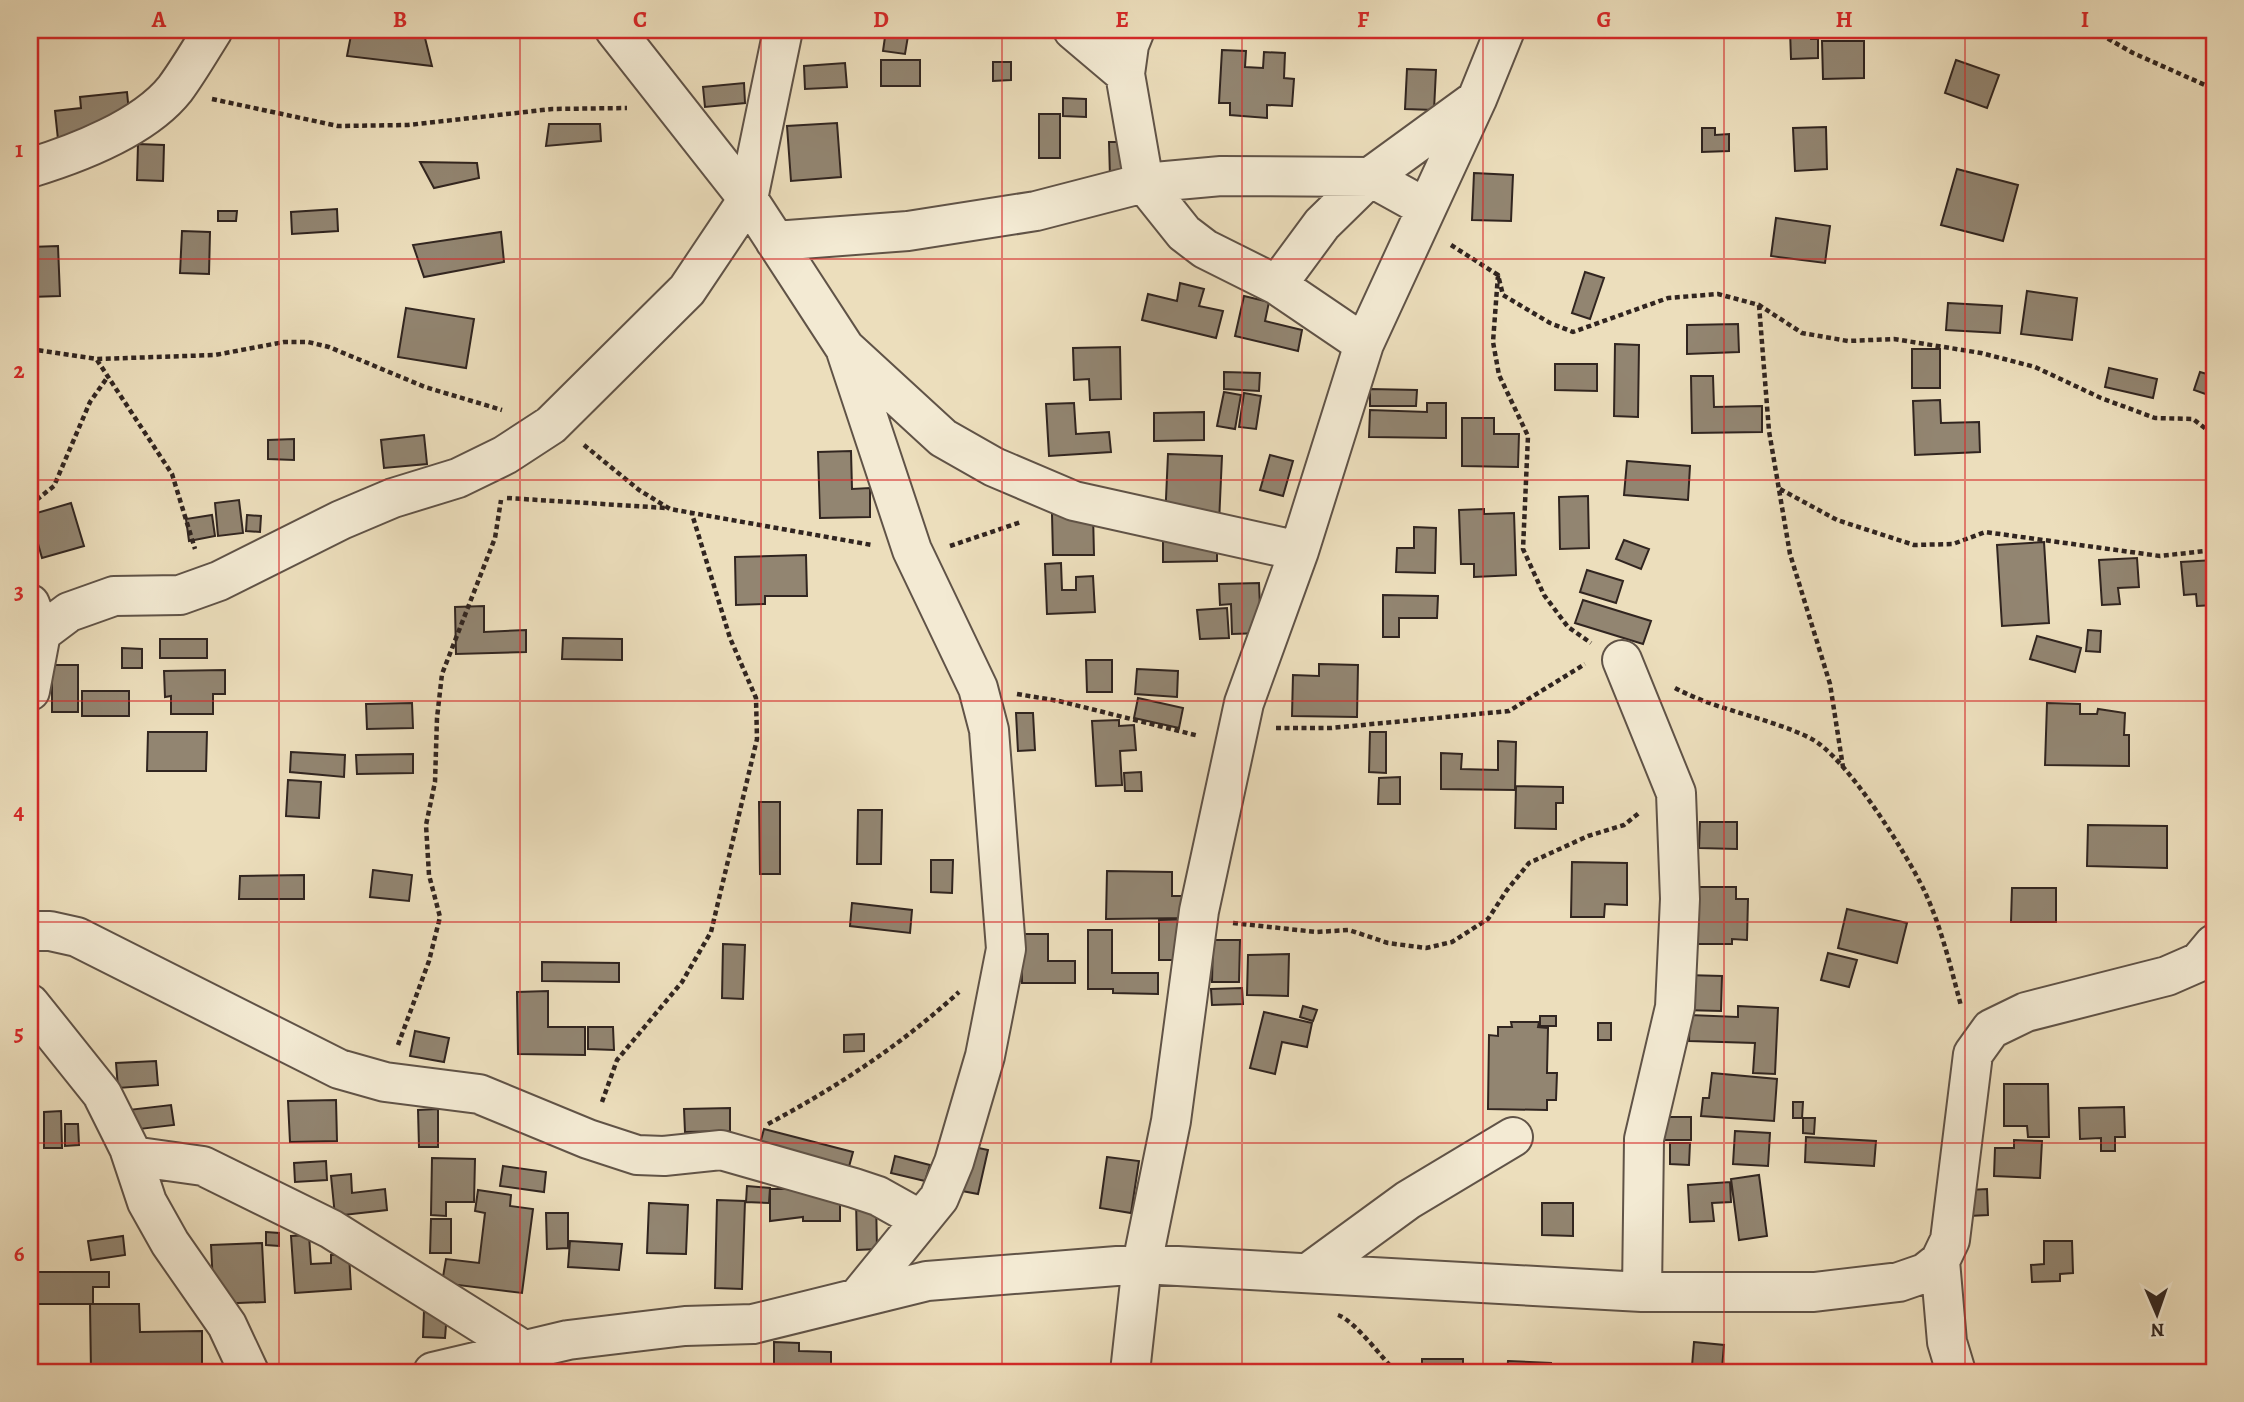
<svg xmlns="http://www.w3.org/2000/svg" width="2244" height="1402" viewBox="0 0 2244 1402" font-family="Alegreya,serif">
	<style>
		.building { fill: #928571; stroke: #312520; stroke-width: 2 }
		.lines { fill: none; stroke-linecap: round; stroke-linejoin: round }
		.street-casing { stroke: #605347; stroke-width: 42 }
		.path { stroke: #312520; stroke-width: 4.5; stroke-dasharray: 5 3.5; stroke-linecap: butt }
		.street { stroke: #f3ead3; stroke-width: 38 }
		.grid { fill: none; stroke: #d62828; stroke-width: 2; stroke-opacity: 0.55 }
		.neatline { fill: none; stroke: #d62828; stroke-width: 2.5 }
		.grid-label { font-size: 23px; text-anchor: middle; font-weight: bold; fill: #d62828 }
	</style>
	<rect width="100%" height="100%" fill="#ecdebc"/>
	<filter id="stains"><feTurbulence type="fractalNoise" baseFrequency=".00286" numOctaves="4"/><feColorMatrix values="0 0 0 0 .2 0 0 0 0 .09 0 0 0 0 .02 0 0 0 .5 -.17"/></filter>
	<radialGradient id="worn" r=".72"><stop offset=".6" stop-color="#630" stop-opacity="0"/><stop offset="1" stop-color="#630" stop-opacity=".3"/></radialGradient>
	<path class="building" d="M352,30h57l15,4 8,32 -85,-10z
		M886,30h23l-4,24 -22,-3z
		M1790,30h20l1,9h7v19l-27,1z
		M1822,41h42v37l-41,1z
		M1222,50l24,1 -1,16 18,1 1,-16 21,1 -1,25 10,1 -2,27 -25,-1v13l-37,-3v-12h-11z
		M881,60h39v26h-39z
		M1956,60l43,15 -12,33 -42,-15z
		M993,62h18v18l-18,1z
		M845,63l2,24 -42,2 -1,-23z
		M1407,69l29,1 -2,40 -29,-1z
		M744,83l1,20 -40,4 -2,-20z
		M127,92l5,51 -73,6 -4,-38 26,-3 -1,-11z
		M1063,98l23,1v18l-23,-1z
		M1039,114h21v44h-21z
		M837,123l4,54 -50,4 -4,-55z
		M549,124h51l1,17 -55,5z
		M1826,127l1,42 -32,2 -2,-43z
		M1702,128h13v7l14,-1v17l-27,1z
		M1109,142h23l1,34h-23z
		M138,144l26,1 -1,36 -26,-1z
		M420,162l57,1 2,15 -45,10z
		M1957,169l61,16 -15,56 -62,-16z
		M1474,173l39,2 -2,46 -39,-1z
		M337,209l1,22 -46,3 -1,-22z
		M218,211h19l-1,10h-18z
		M1776,218l54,8 -5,37 -54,-7z
		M182,231l28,1 -1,42 -29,-1z
		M501,232l3,30 -80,15 -11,-32z
		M58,246l2,50 -30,1v-50z
		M1585,272l19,6 -14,41 -18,-6z
		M1180,283l24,6 -5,17 24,5 -7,27 -74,-18 6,-26 29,7z
		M2027,291l50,7 -5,42 -51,-6z
		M1244,296l25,6 -4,19 37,9 -4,21 -63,-15z
		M1948,303l54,3 -2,27 -54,-3z
		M406,308l68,11 -8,49 -68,-11z
		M1738,324l1,28 -52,2v-29z
		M1615,344l24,1 -1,72 -24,-1z
		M1120,347l1,52 -31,1 -1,-21 -15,1 -1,-32z
		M1912,349h28v39h-28z
		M1555,364h42v27l-42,-1z
		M2109,368l48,11 -4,19 -48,-11z
		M1224,372l36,1 -1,18 -35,-2z
		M2200,372l14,4v21l-20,-7z
		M1691,376h22l1,31 48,-1v26l-70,1z
		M1370,389l47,1 -1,16h-46z
		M1224,392l17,3 -6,34 -18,-3z
		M1244,393l17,3 -5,33 -17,-2z
		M1940,400l1,23 38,-1 1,30 -65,3 -2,-54z
		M1074,403l2,31 33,-2 2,20 -62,4 -3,-52z
		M1427,403h19v35l-77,-1 1,-27 57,2z
		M1204,412v28l-50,1v-28z
		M1462,418h32v16h25l-1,33 -56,-1z
		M424,435l3,29 -43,4 -3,-28z
		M294,439v21l-26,-1v-19z
		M851,451l1,38 18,-1v29l-50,1 -2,-66z
		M1168,454l54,2 -3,67 -54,-2z
		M1270,455l23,6 -10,35 -23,-6z
		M1627,461l63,5 -2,34 -64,-5z
		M1588,496l1,52 -29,1 -1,-52z
		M239,500l4,33 -25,3 -3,-33z
		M71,503l13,43 -42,12 -12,-43z
		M1484,509v5l30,-1 2,62 -42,2v-13h-13l-2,-54z
		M1093,513l1,42h-41l-1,-41z
		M212,515l3,21 -26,5 -3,-22z
		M247,515l14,1 -1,16 -14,-1z
		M1414,527l22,1 -1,45 -39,-1 1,-24h17z
		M1217,536v25l-54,1v-25z
		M1624,540l25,9 -8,20 -25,-10z
		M2044,542l5,81 -47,3 -5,-81z
		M806,555l1,41h-42v8l-29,1 -1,-48z
		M2137,558l2,29 -21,1 2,16 -18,1 -3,-45z
		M2214,560v45l-17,1 -1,-12 -12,1 -3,-33z
		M1061,563l1,27h14v-13l17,-1 2,36 -48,2 -2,-50z
		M1587,570l36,11 -7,22 -36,-11z
		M1259,583l2,50 -29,1 -1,-30 -11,1 -1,-21z
		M1383,595l55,1 -1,22h-38v19h-16z
		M1583,600l68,21 -8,23 -68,-21z
		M484,606v26l42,-2v22l-70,2 -1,-47z
		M1227,608l2,30 -29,1 -3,-29z
		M2088,630l13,1 -1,21 -14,-1z
		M2037,636l44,12 -6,24 -45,-13z
		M563,638l59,1v21l-60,-1z
		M160,639h47v19h-47z
		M122,648l20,1v19h-20z
		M1086,660h26v32h-25z
		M1319,664l39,1 -1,52 -65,-1 1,-41 26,1z
		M52,665h26v47h-26z
		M1137,669l41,2 -1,26 -42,-3z
		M225,670v24h-12v20h-42v-18l-6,1 -1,-26z
		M82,691h47v25h-47z
		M1138,698l45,10 -4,20 -45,-10z
		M412,703l1,25 -46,1 -1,-25z
		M2047,703l33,1v10h17l1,-5 27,4 -1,22h5v31l-84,-1z
		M1016,713h17l2,37 -17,1z
		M1119,720v6l15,-1 2,25 -16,1 2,34 -26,1 -4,-65z
		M148,732h59l-1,39h-59z
		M1370,732h16v41l-17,-1z
		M1498,741l18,1 -1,48 -74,-1v-36l21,1 -1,15 37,1z
		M291,752l54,3 -1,22 -54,-5z
		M413,754v19l-56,1 -1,-19z
		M1141,772l1,19h-17l-1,-18z
		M1400,777v27h-22l1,-26z
		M288,780l33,2 -2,36 -33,-2z
		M1516,786l47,1v16h-7v26l-41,-1z
		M759,802h21v72h-20z
		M858,810h24l-1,54h-24z
		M1700,822h37v27l-38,-1z
		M2088,825l79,1v42l-80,-2z
		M931,860h22l-1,33 -21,-1z
		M1572,862l55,1v42l-22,-1 -1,13h-33z
		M373,870l39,5 -3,26 -39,-4z
		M1107,871l65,1v24h17v22l-83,1z
		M304,875v24h-65l1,-23z
		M1699,887h37v12h12l-1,41 -15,-1v5h-43l-1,-22h10z
		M2012,888h44v34h-45z
		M852,903l60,7 -2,23 -60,-7z
		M1847,909l60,14 -10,40 -59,-15z
		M1190,919v41h-31v-40z
		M1088,930h24v43h46v21l-45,-1v-4h-25z
		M1021,934h27v27h27v22h-53z
		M1213,940h27l-1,42h-27z
		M723,944l22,1 -2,54 -21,-1z
		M1828,953l29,7 -8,27 -28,-7z
		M1289,954l-1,42 -41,-1 1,-40z
		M542,962l77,1v19l-77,-1z
		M1685,975l37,1 -1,35 -38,-1z
		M1242,988l1,16 -31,1 -1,-16z
		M548,991v36h37v28l-67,-1 -1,-62z
		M1303,1006l14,4 -4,11 -13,-4z
		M1738,1006l40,2 -3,66 -22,-1 2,-30 -66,-2 1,-26 48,2z
		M1264,1012l48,11 -5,24 -25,-5 -7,32 -25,-6z
		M1540,1016h16v10h-16z
		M1511,1022h28l-1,5 10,1 -1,45h10l-1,27h-9v10l-59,-1 1,-74 9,1v-9h14z
		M1598,1023h13v17h-13z
		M588,1027h25l1,23 -26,-1z
		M415,1031l34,7 -5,24 -34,-6z
		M864,1034v17l-20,1v-17z
		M156,1061l2,24 -40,3 -2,-25z
		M1712,1073l65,6 -3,42 -73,-5 2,-18h6z
		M2004,1084h44l1,53h-21l-1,-11h-23z
		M336,1100l1,41 -47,1 -2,-41z
		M1793,1102h10l-1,16h-9z
		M171,1105l3,20 -43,5 -3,-20z
		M2124,1107l1,30h-10v14h-14v-13l-21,1 -1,-31z
		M730,1108v23l-45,1 -1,-23z
		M438,1109v38h-19l-1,-37z
		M61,1111l1,37h-18v-36z
		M1664,1117h27v23h-27z
		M1803,1118h12l-1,16 -11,-1z
		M65,1124h13l1,21 -14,1z
		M764,1129l89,23 -6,22 -89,-23z
		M1735,1131l35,2 -2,33 -35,-2z
		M1806,1137l70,4 -2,25 -69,-4z
		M2014,1140l28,1 -2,37 -46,-2 1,-28h19z
		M955,1143l33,7 -10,44 -32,-6z
		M1670,1143h20l-1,22 -19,-1z
		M895,1156l35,9 -5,16 -34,-8z
		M1107,1157l32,4 -8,52 -31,-5z
		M432,1158l43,1 -1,43h-28v14l-15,-1z
		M326,1161l1,19 -32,2 -1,-19z
		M503,1166l43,6 -2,20 -44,-6z
		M351,1174l1,19 33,-4 2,21 -52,6 -4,-40z
		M1759,1175l8,61 -28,4 -8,-61z
		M1730,1182l1,20 -19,1 2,18 -24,1 -2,-37z
		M747,1186l23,2 -1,15 -23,-1z
		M770,1189h70v32h-37v-4l-33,4z
		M1987,1189l1,26 -19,1v-26z
		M478,1190l33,5 -1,11 23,3 -11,84 -80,-10 4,-24 33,4 6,-50 -10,-2z
		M856,1199h20l1,50 -20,1z
		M717,1200l28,1 -3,88 -27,-1z
		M649,1203l39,2 -2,49 -39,-1z
		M1542,1203h31v33l-31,-1z
		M546,1213h22v35l-21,1z
		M431,1219h20v34h-21z
		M266,1232l13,1v13l-13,-1z
		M309,1235l2,29 20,-1v-8l18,-1 2,35 -56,4 -4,-57z
		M123,1236l2,19 -34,5 -3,-19z
		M570,1241l52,3 -3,26 -51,-3z
		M2044,1241h28l1,32 -13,1v7l-28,1 -1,-17 13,-1z
		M262,1243l3,59 -51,2 -3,-59z
		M30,1272h79v15h-16v17h-63z
		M90,1304h49l1,28 62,-1v38l-111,2z
		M424,1311l23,1 -2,26 -22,-1z
		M774,1342l25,1v8l32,1v20h-57z
		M1694,1342l30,3 -2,23 -30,-2z
		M1422,1359h41v13h-41z
		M1508,1361l43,2v9h-44z
		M1620,1368h50v4h-50z"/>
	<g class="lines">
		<defs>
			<path id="street" d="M615,30l133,169 97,149 98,90 51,29 80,34 225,50
				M1073,30l52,44
				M1135,30l-6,15 -4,29 19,109 40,50 21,16 72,36 87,59
				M30,168c46,-14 114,-40 145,-79 14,-19 26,-40 38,-59
				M775,241l133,-10 128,-20 108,-28 77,-7 149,1 56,31
				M1277,285l45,-61 48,-47 103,-75
				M845,348l67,202 66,138 11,42 17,219 -21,107 -31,106 -15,36 -79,97
				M30,604l11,29 -11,58
				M41,633l28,-21 45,-16 66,-1 39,-14 122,-61 52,-22 65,-20 47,-23 46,-30 136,-135 61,-91 35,-169
				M1622,660l54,133 4,106 -5,108 -31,132 -2,153
				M30,931h20l27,6 262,132 46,13 94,12 109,45 49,16 27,1 57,-6 133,38 24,8 43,24
				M30,1004l72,90 27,54 18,54 23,41 57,82 22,47
				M132,1156l71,10 128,63 194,122
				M1940,1261l7,81 9,30
				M1308,1273l100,-73 105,-63
				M433,1372l135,-32 117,-14 68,-2 174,-43 215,-17 500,28h172l85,-10 26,-9 15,-12 10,-21 23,-186 18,-25 35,-17 141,-36 32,-14 15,-18
				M1130,1372l12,-108 29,-143 28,-210 45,-208 55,-152 65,-207 113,-245 28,-69"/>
		</defs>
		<use href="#street" class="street-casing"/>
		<path class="path" d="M2093,30l40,23 81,36
			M212,99l126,27 70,-1 144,-16 75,-1
			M1451,245l47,30 5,20 47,28 23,9 95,-34 50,-4 41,11 43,28 46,8 46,-2 87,14 54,14 66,31 54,20 38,1 21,16
			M1498,275l-5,67 6,33 29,61 -5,113 21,46 24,32 23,16
			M1759,305l10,126 21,123 40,130 13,83
			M30,349l67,10 118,-4 69,-13h24l21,5 96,40 77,23
			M97,360l75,114 23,75
			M584,445l55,45 31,19 202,36
			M1780,489l57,31 77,25 39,-1 32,-12 175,24 54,-6
			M507,498l159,10
			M30,505l24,-19 36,-84 19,-27
			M950,546l71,-24
			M1675,688c43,23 92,29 135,50 36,18 96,115 114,152 17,36 27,78 37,116
			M1017,694l42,7 140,35
			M1276,728h55l178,-17 76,-47
			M1233,923l83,9 33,-2 39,13 38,5 26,-6 36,-23 19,-29 22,-27 59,-27 36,-11 15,-12
			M398,1045l31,-84 11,-44 -11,-42 -3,-50 9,-43 2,-64 5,-44 53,-136 6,-38
			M602,1102l15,-42 65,-78 29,-50 46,-193 -1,-41 -26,-60 -38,-124
			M768,1124c69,-37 133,-79 191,-132
			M1338,1315c17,6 43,42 58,57"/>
		<use href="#street" class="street"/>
	</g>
	<path class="grid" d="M279,30v1342M520,30v1342M761,30v1342M1002,30v1342M1242,30v1342M1483,30v1342M1724,30v1342M1965,30v1342M30,259h2184M30,480h2184M30,701h2184M30,922h2184M30,1143h2184"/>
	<rect width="2244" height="1402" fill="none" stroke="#ecdebc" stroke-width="77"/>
	<g transform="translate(2157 1314) rotate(178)" stroke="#f3ead3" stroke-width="5" paint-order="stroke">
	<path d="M0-5L12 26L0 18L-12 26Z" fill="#312520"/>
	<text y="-10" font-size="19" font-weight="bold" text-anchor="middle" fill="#312520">N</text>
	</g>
	<rect x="38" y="38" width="2168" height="1326" class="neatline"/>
	<g class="grid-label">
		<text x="159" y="27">A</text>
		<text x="400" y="27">B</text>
		<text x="640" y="27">C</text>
		<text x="881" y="27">D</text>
		<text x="1122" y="27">E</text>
		<text x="1363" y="27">F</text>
		<text x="1604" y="27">G</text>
		<text x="1844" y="27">H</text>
		<text x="2085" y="27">I</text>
		<text x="19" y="157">1</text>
		<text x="19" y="378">2</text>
		<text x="19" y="599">3</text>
		<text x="19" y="819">4</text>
		<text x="19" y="1040">5</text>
		<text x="19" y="1261">6</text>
	</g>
	<rect width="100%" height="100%" filter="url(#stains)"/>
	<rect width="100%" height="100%" fill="url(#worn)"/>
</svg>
